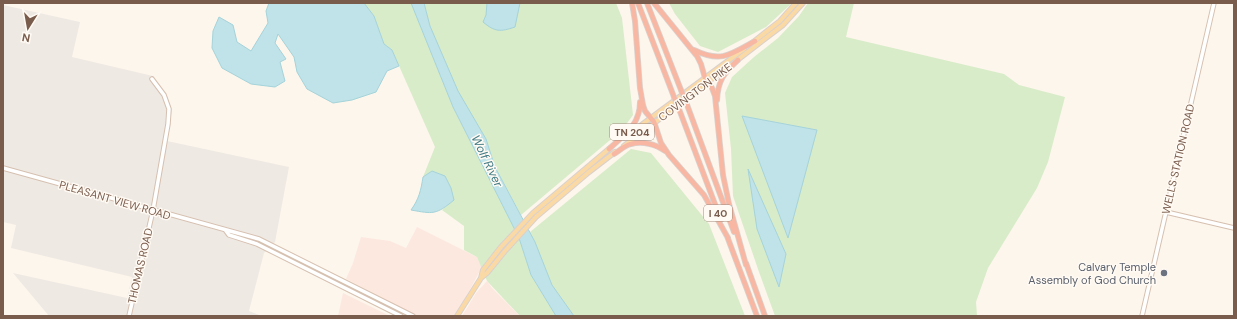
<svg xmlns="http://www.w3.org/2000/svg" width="1237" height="319" viewBox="0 0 1237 319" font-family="'DM Sans',sans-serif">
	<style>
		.commercial { fill: #fde8e0 }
		.industrial { fill: #efe9e4 }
		.green { fill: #d8ecc9 }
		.water { fill: #bfe3e8; stroke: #a5d3da }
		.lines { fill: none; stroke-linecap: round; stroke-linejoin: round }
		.secondary-casing { stroke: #d6c0b0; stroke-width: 5.5 }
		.primary-casing { stroke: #dad1cd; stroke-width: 6 }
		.highway-casing { stroke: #dad1cd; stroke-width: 6 }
		.secondary { stroke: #fff; stroke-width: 3.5 }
		.primary { stroke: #fbd9a5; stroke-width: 4 }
		.highway { stroke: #f7b7a3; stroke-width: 4.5 }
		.highway-bridge-casing { stroke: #dad1cd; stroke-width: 6; stroke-linecap: butt }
		.highway-bridge { stroke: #f7b7a3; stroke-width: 4.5 }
		.worship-dot { fill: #6b7280; stroke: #fffaf3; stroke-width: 1.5 }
		.labels { text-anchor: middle; stroke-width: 3; stroke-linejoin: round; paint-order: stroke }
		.shield { fill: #fffaf3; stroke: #a28b7f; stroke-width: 1 }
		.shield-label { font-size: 10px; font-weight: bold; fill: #7a5c4d }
		.street-label { font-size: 11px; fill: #7a5c4d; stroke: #fffaf3 }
		.worship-label { font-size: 11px; fill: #5b616d; stroke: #fffaf3; text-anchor: end }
		.water-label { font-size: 12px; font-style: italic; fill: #437c86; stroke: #fffaf3 }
	</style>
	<rect width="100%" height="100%" fill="#fdf6ec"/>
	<path class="commercial" d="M417,227l60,30 5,10 -26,49h-39l-71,-37 7,-16 8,-26 29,4 16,7z
		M487,281l5,7 28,28h-58l14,-23z
		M343,293l47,23h-52z"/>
	<path class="industrial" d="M3,5l77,17 -8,35 81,19 14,20 5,14 -5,31 122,26 -14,75 -11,11 -15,58 13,5h-213l-36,-43 114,25 5,-21 -121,-29 5,-23 -13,-3z"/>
	<path class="green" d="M364,3h47l42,104 66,131 12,37 25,41h-36l-33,-35 -10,-24 -13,-7v-24l-22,-16 11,-10 -21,-29 -9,6 12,-30 -43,-97 -8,-6 -10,-28z
		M424,3h192l6,15 11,97 -11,15 -101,85 -26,-48 -9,-28 -28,-47 -28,-66z
		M669,3h123l-26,24 -48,25 -18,-6 -25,-32z
		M808,3h46l-8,34 158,37 15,11 46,12 -17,65 -11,26 -49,80 -12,34 1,14h-202l-16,-44 -26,-76 -2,-47 -6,-56 7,-16 22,-20 24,-19 21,-22z
		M631,149l20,4 58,71 36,92h-171l-22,-31 -22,-53z"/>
	<path class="water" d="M269,3h95l10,13 10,28 8,6 7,16 -12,5 -11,21 -24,8 -19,3 -26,-14 -10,-17 -3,-15 -16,-23 -3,9 11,16 -6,3 5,19 -10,6 -24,-3 -29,-16 -10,-20 1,-17 6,-14 14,8 4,17 14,9 17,-28 -2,-12z
		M411,3h13l6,23 28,65 28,48 9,28 40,75 17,43 22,31h-18l-25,-41 -12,-37 -66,-131z
		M487,3h33l-5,24c-15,5 -20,5 -32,-5l3,-7z
		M742,116l75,14 -29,108z
		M748,169l38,85 -7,33 -22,-58z
		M432,171l13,5 6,12 3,12c-18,15 -21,14 -43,10 8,-11 10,-20 12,-33z"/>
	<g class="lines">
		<defs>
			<path id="secondary" d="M3,168l256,71 154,77
				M1166,212l68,16
				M226,231l3,4 28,9 144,72
				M129,316l24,-106 15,-86 1,-15 -5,-14 -12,-16
				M1142,316l72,-313"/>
			<path id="primary" d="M752,43l28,-22 16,-18
				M736,61l47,-36 20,-22
				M624,138l120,-89
				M624,146l106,-81
				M481,278l6,-5 18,-22 31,-34 53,-45 26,-20
				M457,316l24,-38 2,-8 18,-23 32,-34 77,-65"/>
			<path id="highway" d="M632,3l3,18 5,67 3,17 2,6 9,11 7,21 8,12 35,40 24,43
				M638,3l36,94
				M647,3l34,87
				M654,3l43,53 4,8 4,14 7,10 3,8 8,79 6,29 17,61
				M694,50c27,13 36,5 61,-9
				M717,100c1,-20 7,-27 21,-40
				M686,102l48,130
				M679,109l42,111
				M609,149c16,-15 31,-24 31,-47
				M614,154c5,-3 11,-9 17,-10 11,-3 25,0 34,7
				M727,236l30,80
				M746,263l19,53"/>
		</defs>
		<use href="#secondary" class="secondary-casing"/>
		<use href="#primary" class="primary-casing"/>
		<use href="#highway" class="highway-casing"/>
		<use href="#secondary" class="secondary"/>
		<use href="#primary" class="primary"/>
		<use href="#highway" class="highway"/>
		<defs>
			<path id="highway-bridge" d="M681,90l5,12
				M674,97l5,12"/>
		</defs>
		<use href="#highway-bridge" class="highway-bridge-casing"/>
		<use href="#highway-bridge" class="highway-bridge"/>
	</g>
	<circle class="worship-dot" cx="1164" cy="273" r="4"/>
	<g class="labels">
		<g class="shield">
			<rect x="610" y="124" width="44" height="16" rx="3"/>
			<rect x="704" y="205" width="28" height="16" rx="3"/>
		</g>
		<g class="shield-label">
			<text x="632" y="136">TN 204</text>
			<text x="718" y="217">I 40</text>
		</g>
		<g class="street-label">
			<text transform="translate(695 92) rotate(-37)" y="4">COVINGTON PIKE</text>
			<text transform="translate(1178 159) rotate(-77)" y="4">WELLS STATION ROAD</text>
			<text transform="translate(115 200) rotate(16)" y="4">PLEASANT VIEW ROAD</text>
			<text transform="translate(140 266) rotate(-77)" y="4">THOMAS ROAD</text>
		</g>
		<g class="worship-label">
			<text x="1156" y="271">Calvary Temple<tspan x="1156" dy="13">Assembly of God Church</tspan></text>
		</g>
		<g class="water-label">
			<text transform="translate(487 161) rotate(64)" y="4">Wolf River</text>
		</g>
	</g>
	<rect width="1237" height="319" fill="none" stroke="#7a5c4d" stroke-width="8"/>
	<g transform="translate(28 28) rotate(191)" stroke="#fffaf3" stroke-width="3" paint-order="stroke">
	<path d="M0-3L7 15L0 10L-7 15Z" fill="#7a5c4d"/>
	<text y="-6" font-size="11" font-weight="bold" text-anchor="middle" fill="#7a5c4d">N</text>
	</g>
</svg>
